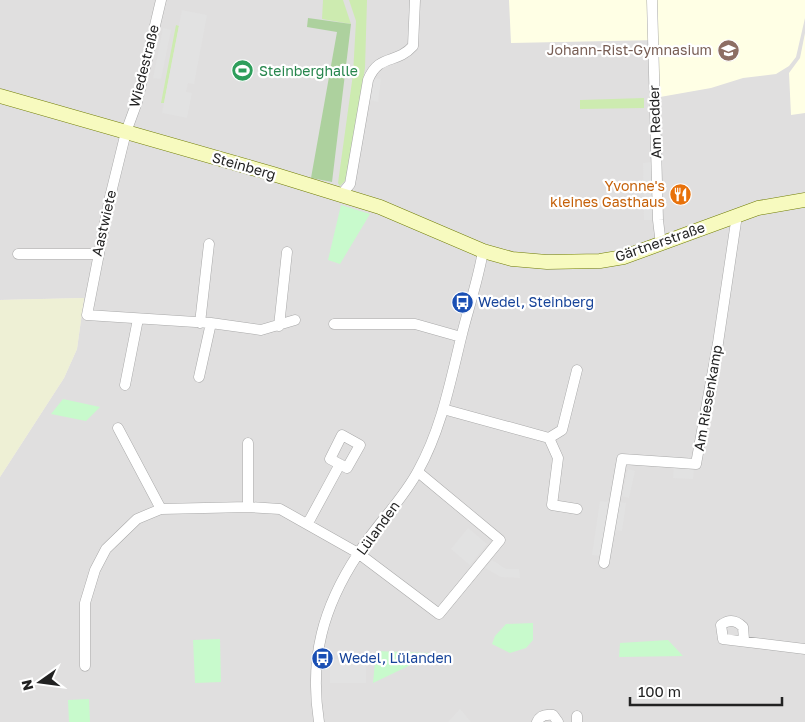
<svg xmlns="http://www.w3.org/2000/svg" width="805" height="722" viewBox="0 0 805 722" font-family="'Golos Text',sans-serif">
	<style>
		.residential { fill: #e0dfdf }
		.education { fill: #ffffe5 }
		.farmland { fill: #eef0d5 }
		.grass { fill: #cdebb0 }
		.forest { fill: #add19e }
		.park { fill: #c8facc }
		.parking { fill: #e2e2e2 }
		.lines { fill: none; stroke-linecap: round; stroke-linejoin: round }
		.street-casing { stroke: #a9a9a9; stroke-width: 11 }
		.secondary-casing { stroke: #707d05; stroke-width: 15 }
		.street { stroke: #fff; stroke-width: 10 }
		.secondary { stroke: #f7fabf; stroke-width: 14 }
		.labels { text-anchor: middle; stroke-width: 4.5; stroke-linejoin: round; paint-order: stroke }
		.education-label { font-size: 14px; fill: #785e54; stroke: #fff; text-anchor: end }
		.street-label { font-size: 14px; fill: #222; stroke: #fff }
		.leisure-label { font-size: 14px; fill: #27864d; stroke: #fff; text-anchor: start }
		.food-label { font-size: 14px; fill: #c56008; stroke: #fff; text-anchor: end }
		.transit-label { font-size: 14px; fill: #164399; stroke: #fff; text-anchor: start }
	</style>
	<rect width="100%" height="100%" fill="#f2efe9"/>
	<path class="residential" d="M0,0h805v722h-805v-245l64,-99 13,-29 7,-51 -84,2z"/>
	<path class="education" d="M509,0h296v18l-9,39 -7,9 -13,8 -33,4 -32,10 -51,9 -2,-57 -147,3z
		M805,33v80l-14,2 -2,-42 11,-15z"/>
	<path class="farmland" d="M84,298l-7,51 -13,29 -64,99v-177z"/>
	<path class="grass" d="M323,0h20l8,24 -29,-5z
		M349,0h18l-2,68 -18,111 -7,7 -2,-3 15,-109 3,-53z
		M176,25l3,1 -15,77h-3z
		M644,98v10l-64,1v-9z"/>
	<path class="forest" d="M308,18l43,6 -19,158 -21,-4 26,-146 -30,-5z"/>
	<path class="park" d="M341,205l29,9 -30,50 -12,-4z
		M63,399l37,8 -14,14 -35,-7z
		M533,623v17l-7,8 -16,5 -18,-9 3,-8 11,-12z
		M220,639l1,43 -26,1 -2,-43z
		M668,640l15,16 -64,1 1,-14z
		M376,651l53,2 -6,6 -50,24z
		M89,699l1,23h-21l-1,-22z"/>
	<path class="parking" d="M182,10l25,5 -13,69 -6,-1 -2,9 6,1 -5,25 -25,-5z
		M163,28l8,2 -10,49 -8,-1z
		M374,78l7,1 -3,23 -8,-2z
		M652,162l1,58h-9l-1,-57z
		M674,467l20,1 -1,11 -20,-1z
		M628,469l7,2 -6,27 -7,-2z
		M600,501l8,1 -7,54 -9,-1z
		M619,502l7,1 -4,28 -7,-1z
		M468,528l19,16 -17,21 -19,-16z
		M492,560l14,9h13l1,9 -19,-1 -16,-9z
		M330,659h36v24h-36z
		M460,709l11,13h-23z"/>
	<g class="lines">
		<defs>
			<path id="street" d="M161,0l-24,102 -11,30 -16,65 -23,118 124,8 50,7 34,-10
				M652,0l6,220 3,25
				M341,195l9,-11 18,-104c11,-27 28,-15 45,-34l2,-46
				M18,254h79
				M200,323l9,-79
				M334,324h81l46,13
				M279,326l8,-74
				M199,377l12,-54
				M125,385l13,-66
				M443,409l106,29 13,-8 15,-60
				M118,428l43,81
				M342,435l18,10 -13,23 -17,-9z
				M549,438l9,20 -6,47 25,4
				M248,507v-64
				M308,523l32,-59
				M604,563l18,-104 74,5 22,-121 19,-128
				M744,640l-1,-13c-7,-7 -14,-8 -22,-2l2,14 82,10
				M85,666v-63l10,-33 11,-21 31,-30 24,-10 87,-2 32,2 78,44 81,61 61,-74 -82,-68
				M577,716v6
				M319,722c-10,-64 4,-115 39,-168 18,-29 44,-53 60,-83 23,-41 32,-88 43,-133 7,-29 17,-57 22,-87
				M537,722c3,-7 9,-8 16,-7l5,7"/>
			<path id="secondary" d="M0,96l273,78 107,33 103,44 29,8 35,3 53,-1 24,-4 134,-49 47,-8"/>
		</defs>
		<use href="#street" class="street-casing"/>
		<use href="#secondary" class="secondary-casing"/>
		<use href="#street" class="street"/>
		<use href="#secondary" class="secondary"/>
	</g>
	<defs>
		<symbol id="school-disc" viewBox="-11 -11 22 22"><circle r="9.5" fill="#8d6e63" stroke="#fff"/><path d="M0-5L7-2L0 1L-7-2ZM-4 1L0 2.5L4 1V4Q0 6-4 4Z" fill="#fff"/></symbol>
		<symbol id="stadium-disc" viewBox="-11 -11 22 22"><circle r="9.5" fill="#2e9e5b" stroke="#fff"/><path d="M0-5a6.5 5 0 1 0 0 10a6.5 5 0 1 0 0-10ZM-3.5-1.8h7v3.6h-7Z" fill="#fff"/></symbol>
		<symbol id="restaurant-disc" viewBox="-11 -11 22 22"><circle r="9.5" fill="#e8710a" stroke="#fff"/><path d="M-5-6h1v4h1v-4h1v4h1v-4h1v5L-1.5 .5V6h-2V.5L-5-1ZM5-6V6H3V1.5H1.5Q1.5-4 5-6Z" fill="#fff"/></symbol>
		<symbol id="bus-disc" viewBox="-11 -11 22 22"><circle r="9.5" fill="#1a4fb4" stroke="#fff"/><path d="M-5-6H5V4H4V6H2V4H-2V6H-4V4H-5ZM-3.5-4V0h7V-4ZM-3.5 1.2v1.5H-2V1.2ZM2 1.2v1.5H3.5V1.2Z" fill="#fff"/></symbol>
	</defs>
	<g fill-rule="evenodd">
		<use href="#school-disc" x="716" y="38" width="25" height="25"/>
		<use href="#stadium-disc" x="230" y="58" width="25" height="25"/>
		<use href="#restaurant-disc" x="668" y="182" width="25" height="25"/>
		<use href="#bus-disc" x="450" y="290" width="25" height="25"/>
		<use href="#bus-disc" x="310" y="646" width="25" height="25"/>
	</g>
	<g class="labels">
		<g class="education-label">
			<text x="712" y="55">Johann-Rist-Gymnasium</text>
		</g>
		<g class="street-label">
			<text transform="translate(144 66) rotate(-76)" y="5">Wiedestraße</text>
			<text transform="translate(655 122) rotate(-92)" y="5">Am Redder</text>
			<text transform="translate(244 166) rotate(16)" y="5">Steinberg</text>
			<text transform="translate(104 223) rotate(-77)" y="5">Aastwiete</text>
			<text transform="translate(660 242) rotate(-19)" y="5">Gärtnerstraße</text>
			<text transform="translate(708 398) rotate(-80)" y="5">Am Riesenkamp</text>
			<text transform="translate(378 528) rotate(-54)" y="5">Lülanden</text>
		</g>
		<g class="leisure-label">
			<text x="259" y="76">Steinberghalle</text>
		</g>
		<g class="food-label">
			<text x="665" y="191">Yvonne's<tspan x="665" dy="16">kleines Gasthaus</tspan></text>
		</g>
		<g class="transit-label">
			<text x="478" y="307">Wedel, Steinberg</text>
			<text x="339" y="663">Wedel, Lülanden</text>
		</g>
	</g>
	<g transform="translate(40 682) rotate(256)" stroke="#ffffff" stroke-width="4" paint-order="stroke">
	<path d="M0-4L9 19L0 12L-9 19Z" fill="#222222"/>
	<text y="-8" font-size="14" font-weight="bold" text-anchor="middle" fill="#222222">N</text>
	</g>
	<path d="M630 697v8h152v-8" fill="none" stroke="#222222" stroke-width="2.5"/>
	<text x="638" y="697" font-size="15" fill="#222222" stroke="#ffffff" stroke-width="4" paint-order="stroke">100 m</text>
</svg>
